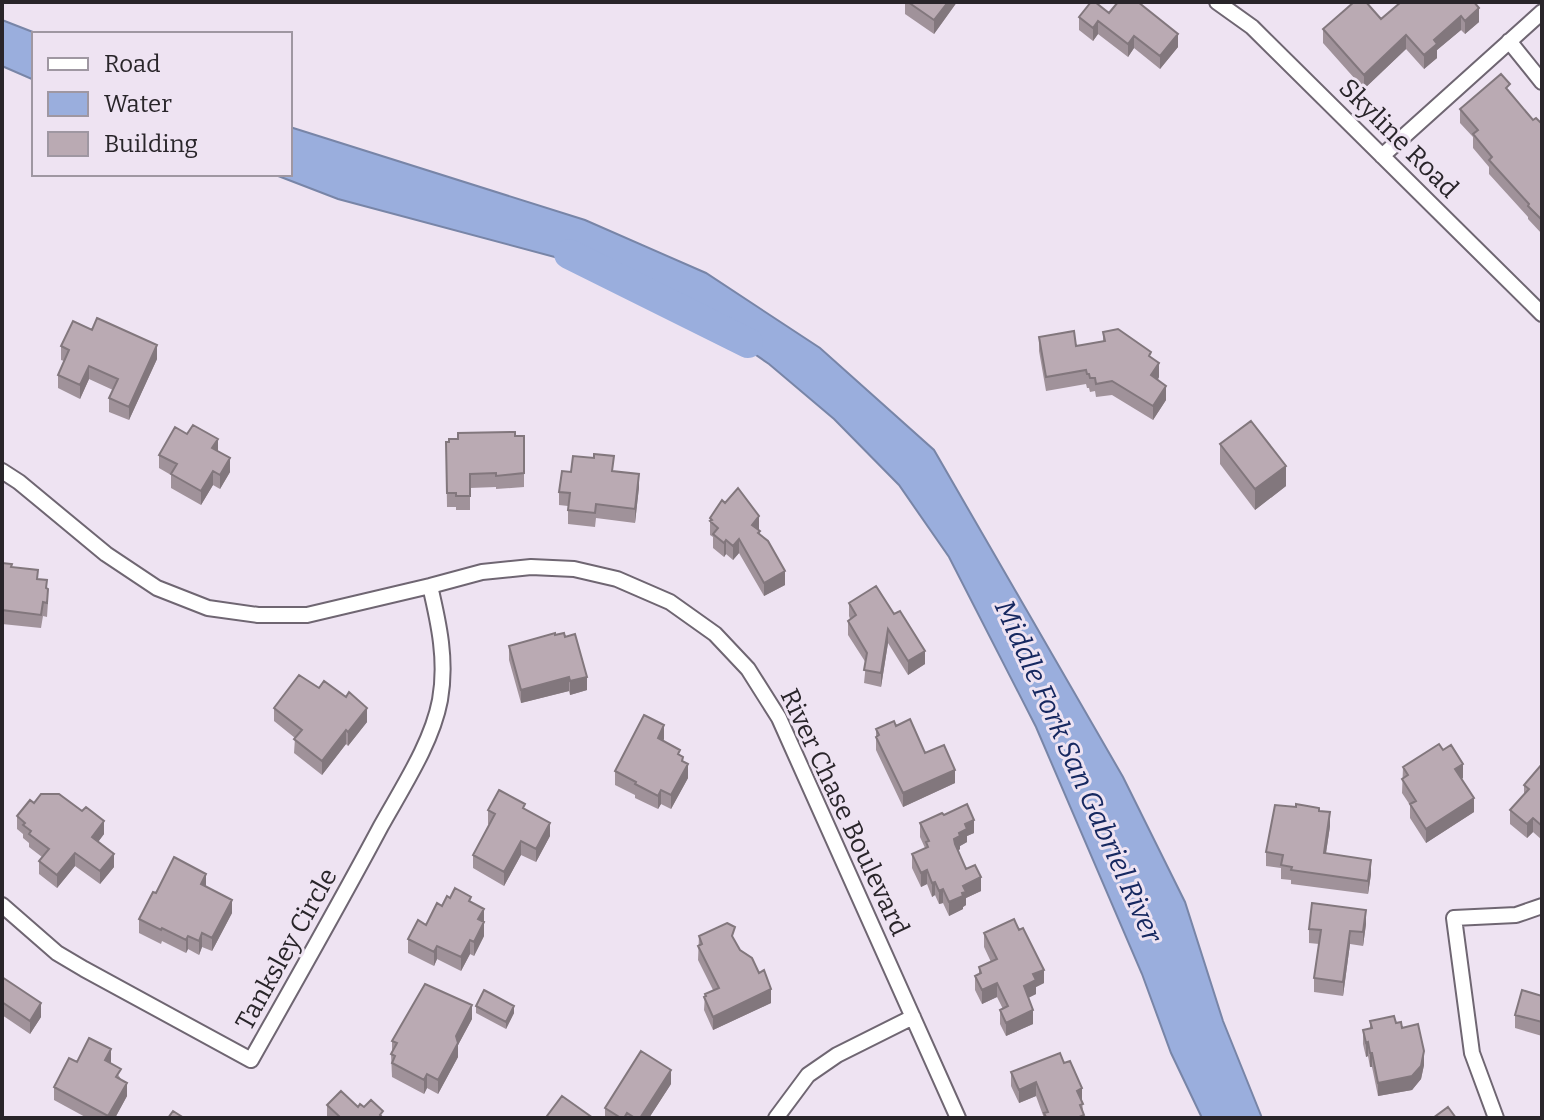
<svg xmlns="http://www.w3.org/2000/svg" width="1544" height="1120" viewBox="0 0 1544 1120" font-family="Bitter,serif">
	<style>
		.water { fill: #9aaedd; stroke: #7885a7; stroke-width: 2 }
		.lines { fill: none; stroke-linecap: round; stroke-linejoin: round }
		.river { stroke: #9aaedd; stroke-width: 30 }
		.minor-casing { stroke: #6f6672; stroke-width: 18 }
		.minor { stroke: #fff; stroke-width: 14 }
		.wall { fill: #a0929a }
		.shaded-wall { fill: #82777d }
		.building { fill: #baaab3; stroke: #82777d; stroke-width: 2 }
		.labels { text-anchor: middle; stroke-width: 6; stroke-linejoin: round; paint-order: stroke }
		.street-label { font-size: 26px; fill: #29252a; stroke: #eee3f2 }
		.water-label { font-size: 28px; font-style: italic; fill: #162860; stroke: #eee3f2 }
	</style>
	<rect width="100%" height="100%" fill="#eee3f2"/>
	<path class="water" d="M2,20l36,14h-4v46l-32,-14z
		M290,127l295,93 121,53 114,75 114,102 189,327 62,125 38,119 39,97h-60l-31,-65 -29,-79 -106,-247 -87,-170 -50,-72 -65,-66 -65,-55 -93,-64 -84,-33 -254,-68 -65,-25h17z"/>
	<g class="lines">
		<path class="river" d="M569,254l179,89"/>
		<defs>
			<path id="minor" d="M1217,2l35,25 290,287
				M1509,41l33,41
				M1382,156l160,-144
				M2,471l17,11 87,72 51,34 51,20 50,7h49l123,-29 52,-14 49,-5 43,2 43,10 53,23 45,32 33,35 31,49 179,400
				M2,905l55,48 27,16 167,91c44,-78 88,-155 130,-234 21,-38 51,-83 59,-126 7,-39 -1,-76 -10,-114
				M776,1118l32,-43 29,-20 76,-38
				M1496,1118l-24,-65 -18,-135 62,-3 26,-9"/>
		</defs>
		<use href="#minor" class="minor-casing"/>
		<use href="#minor" class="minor"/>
	</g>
	<path class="wall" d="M905,2h52l-23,32 -29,-20z
		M1477,5l2,17 -14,12 -4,-4 -24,20v8l-13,11 -18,-20 -42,40 -41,-46v-14z
		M1109,13l69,34 -18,22 -26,-21 -6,9 -30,-23 -5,7 -14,-11v-13z
		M1510,93l23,27 9,4v110l-14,-15v-2l-39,-43v-7l-16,-19v-11l-13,-14v-14z
		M1103,332l48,26 8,19 -1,3 8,20 -13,20 -41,-25 -16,2 -1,-6 -5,1 -1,-4h-2l-1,-4 -40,7 -7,-40v-14l37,9 27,-5z
		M61,346l96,13 -28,61 -20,-8v-14l4,-8 -24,-11 -9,20 -22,-11v-13l6,-14 -3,-1z
		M515,436h9v51l-28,2v-2l-26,1v22h-14v-3h-9l-1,-65z
		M1220,444l66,42 -31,24 -35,-46z
		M218,451l12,21 -10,17 -7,-4 -12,20 -30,-17v-13l-12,-7v-13z
		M614,471l25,16 -4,36 -39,-5 -1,9 -27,-3v-18l-9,-1v-13l12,-20z
		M710,518l49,12 1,4 25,51 -21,11 -25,-43 -6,7 -7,-6 -2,3 -11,-9v-11l-3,-2z
		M2,563l36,16 9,10 1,13 -1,15 -4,-1 -2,12 -39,-4z
		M876,586l49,78 -17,11 -20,-32 -7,44 -17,-4 2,-20 -18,-28v-14l2,-2 -1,-3v-13z
		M1542,605v17l-2,-2v-14z
		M555,635l32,55 -17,5 -1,-4 -48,12 -12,-43v-14z
		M274,708l93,14 -19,24 -2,-2 -24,31 -28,-22 1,-15 -21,-17z
		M896,726l29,27 30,30 -52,24 -27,-57v-21z
		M664,739l-1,2 17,14 3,7 5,16 -17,31 -10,-5 -3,5 -23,-11v-3l-20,-10v-14z
		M1542,764v76l-9,-8 -6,6 -17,-14v-14l14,-16v-9z
		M1403,767l60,11 -2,1 13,33 -48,31 -16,-25v-13l-8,-12z
		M34,803l70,31 -6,8 16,25 -14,17 -25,-18 -18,22 -18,-14v-13l3,-4 -13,-10v-4l-6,-5v-4l-6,-5v-13z
		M525,809l25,27 -14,26 -15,-7 -17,31 -31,-18v-13l16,-30 -1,-1v-14z
		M1319,811l11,15 -4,27 45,21 -3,20 -77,-10v-4l-10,-1v-11l-15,-2v-14z
		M944,815l30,18 -7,3v6l-7,4v3l-2,2 8,18 15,22 -15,7v7l-3,2v2l-14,7 -6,-13 -4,1 -4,-9 -3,2 -5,-13 -6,3 -9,-19v-14l13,-6 -5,-11v-14z
		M206,887l26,26 -20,38 -10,-4 -3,8 -11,-6 -2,4 -24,-12 -1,3 -22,-11v-14l17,-26z
		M450,898l21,4 13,19v15l-10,20 -4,-2 -9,17 -24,-12 -3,7 -26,-13v-14l18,-14 16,-19z
		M1366,924l-3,22 -13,-2 -7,52 -29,-4v-14l5,-34 -10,-1v-14z
		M984,933l60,50 -8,4v7l-8,4 5,26 -27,12 -6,-12v-14l3,-1 -6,-12 -15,7 -7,-14v-14l4,-2v-7l12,-5 -7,-15z
		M699,936l36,5 36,62 -58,27 -9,-20 1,-16 8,-4 -15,-30z
		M2,977l39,40 -11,17 -28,-19z
		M1542,996v40l-27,-8v-13z
		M476,1006l38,7 -8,16 -30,-16z
		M472,1019l-14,26v12l-20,37 -11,-6 -3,6 -32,-17 -1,-23 1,-3v-10z
		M1370,1021l26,2 6,5 22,37 -3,14 -9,11 -34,6 -6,-29h-2l-2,-11 -2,1 -3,-13v-14l7,-1z
		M77,1062l33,1 11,16 6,17 -12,22h-28l-33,-18v-13z
		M1011,1072l71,30 2,16h-40l-8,-22 -17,7 -8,-17z
		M671,1084l-22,34h-44v-10z
		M327,1105l37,2 19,11h-56z"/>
	<path class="shaded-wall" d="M948,2h9l-23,32v-14z
		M1479,8v14l-14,12v-13z
		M1461,16v14l-24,20v8l-13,11v-14l10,-15z
		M1098,21v13l-5,7v-13z
		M1178,34v13l-18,22v-13z
		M1406,35v14l-42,40v-14z
		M1134,36v12l-6,9v-13z
		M157,345v14l-28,61v-13z
		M1159,363v14l-8,12v-14z
		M89,366v13l-9,20v-14z
		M1166,386v14l-13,20v-14z
		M218,439v14l-6,-5z
		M230,458v14l-10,17v-14z
		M1286,466v20l-31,24v-21z
		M213,471v14l-12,20v-14z
		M639,474v13l-4,36v-14z
		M759,516v14l-7,9v-14z
		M739,539v14l-6,7v-14z
		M726,540v14l-2,3v-14z
		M785,571v14l-21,11v-13z
		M888,629v14l-7,44v-14z
		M925,651v13l-17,11v-14z
		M569,677v14l-48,12v-13z
		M587,677v13l-17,5v-14z
		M367,708v14l-19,24v-14z
		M664,725v14l-6,13v-14z
		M346,730v14l-24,31v-14z
		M688,764v14l-17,31v-14z
		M1463,764v14l-8,5v-14z
		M955,770v13l-52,24v-14z
		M661,790v14l-3,5v-13z
		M1474,798v14l-48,31v-14z
		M1330,812v14l-6,40v-13z
		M1533,818v14l-6,6v-14z
		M974,820v13l-7,3v6l-7,4v3l-6,4v-14l11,-15z
		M104,821v13l-12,16v-13z
		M550,823v13l-14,26v-13z
		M521,841v14l-17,31v-14z
		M75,853v13l-18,22v-13z
		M114,854v13l-14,17v-13z
		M1371,860v14l-3,20v-13z
		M927,870v14l-6,3v-14z
		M206,874v13l-5,-3z
		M981,877v14l-15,7v7l-3,2v2l-14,7v-14l14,-16z
		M935,882v13l-3,2v-14z
		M943,889v14l-4,1v-13z
		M232,900v13l-20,38v-13z
		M484,909v13l-6,-3z
		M1366,910v14l-3,22v-14z
		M484,922v14l-10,20v-14z
		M1350,931v13l-7,52v-14z
		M202,933v14l-3,8v-14z
		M188,936v13l-2,4v-13z
		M470,940v14l-9,17v-14z
		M437,946v13l-3,7v-14z
		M1044,970v13l-8,4v7l-12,6v-14l9,-12z
		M997,983v14l-15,7v-14z
		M771,989v14l-58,27v-13z
		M41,1003v14l-11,17v-13z
		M472,1005v14l-14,26v12l-20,37v-14l18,-44z
		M514,1006v7l-8,16v-7z
		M1033,1010v14l-27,12v-13z
		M1368,1042v14l-2,1v-14z
		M111,1049v14l-6,-3z
		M1424,1051v14l-3,14 -9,11 -34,6v-13z
		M1370,1053h2v14h-2z
		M671,1070v14l-22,34h-9z
		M427,1074v14l-3,6v-14z
		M1036,1082v14l-17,7v-13z
		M127,1083v13l-12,22h-7v-2z
		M1082,1088v14l-5,-11z"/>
	<path class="building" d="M908,2h40l-14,18z
		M1091,2h4l14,11 9,-11h20l40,32 -18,22 -26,-20 -6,8 -30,-23 -5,7 -14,-11z
		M1354,2h12l15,17 20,-17h73l5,6 -14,13 -4,-5 -27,24 3,4 -13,11 -18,-20 -42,40 -41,-46z
		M1501,74l9,10 -4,4 27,32 3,-2 6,6v96l-14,-14 1,-2 -40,-44 3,-3 -19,-23 5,-4 -18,-21z
		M97,318l60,27 -28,62 -20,-9 9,-19 -29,-13 -9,19 -22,-10 11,-25 -8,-4 12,-25 19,9z
		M1118,329l33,23 -2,4 10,7 -8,12 15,11 -13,20 -41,-25 -16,3 -1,-6h-5l-1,-4h-2l-1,-4 -40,7 -7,-40 35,-6 2,15 29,-5 -2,-9z
		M1251,421l35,45 -31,23 -35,-45z
		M193,425l25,14 -6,9 18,10 -10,17 -7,-4 -12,20 -30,-17 6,-10 -18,-9 16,-28 12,7z
		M515,432v4h9v37l-28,3v-3l-26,1v22h-14v-3h-9l-1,-51h3v-3h9v-6z
		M594,454l20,2 -2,15 27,3 -4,35 -39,-5 -1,9 -27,-3 2,-17 -11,-1 3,-21 9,1 2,-16 21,2z
		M738,488l21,28 -7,9 8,6 -2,2 10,8 17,30 -21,12 -25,-44 -6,7 -7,-6 -2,3 -11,-9 5,-6 -8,-7 2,-1 -2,-2 12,-18 3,3z
		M2,563l10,1 -1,3 27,3 -1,9 10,1 -1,8 2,1 -1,14 -4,-1 -2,13 -39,-5z
		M876,586l18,28 6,-3 25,40 -17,10 -20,-32 -7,44 -17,-3 3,-17 -19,-32 8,-6 -7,-12z
		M555,633v2l9,-2 1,4 10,-3 12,43 -17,4 -1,-4 -48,13 -12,-44z
		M299,675l20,13 5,-7 22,16 3,-5 18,16 -19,24 -2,-2 -24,31 -28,-22 8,-9 -28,-22z
		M644,715l20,10 -6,13 22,12 -2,4 5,3 -1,4 6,3 -17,31 -10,-5 -3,6 -23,-12 1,-2 -21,-11z
		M910,719l15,34 19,-8 11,25 -52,23 -27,-56 3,-2 -3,-6 18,-8 2,5z
		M1439,744l4,6 8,-5 12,19 -8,5 19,29 -48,31 -16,-25 6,-3 -14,-22 6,-4 -5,-8z
		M1542,764v62l-9,-8 -6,6 -17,-14 19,-21 -5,-4z
		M499,790l26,14 -2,4 27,15 -14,26 -15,-8 -17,31 -31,-17 22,-41 -7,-4z
		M41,794h18l23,17 4,-4 18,14 -12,16 22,17 -14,17 -25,-18 -18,22 -18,-14 10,-12 -20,-15 2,-3 -8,-6 2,-2 -8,-7 13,-16 4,3z
		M967,804l7,16 -9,4 2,5 -8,4 1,3 -6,3 1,5 11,25 9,-4 6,12 -18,9 3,6 -4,1 1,3 -14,6 -6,-13 -4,2 -4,-9 -3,1 -5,-13 -6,3 -9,-19 16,-7 -2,-5 3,-1 -9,-18 22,-10 2,2z
		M1296,804l23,4v3l11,1 -6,41 47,7 -3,21 -77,-11 1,-3 -11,-2 2,-10 -17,-3 9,-47 21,2z
		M174,857l32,17 -5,10 31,16 -20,38 -10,-5 -3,8 -11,-5 -2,4 -24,-12 -1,2 -22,-11 14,-27 3,1z
		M455,888l16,9 -2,4 15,8 -6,10 6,3 -10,20 -4,-2 -9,17 -24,-11 -3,6 -26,-13 10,-19 8,5 11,-22 5,3 5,-10 3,2z
		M1312,903l54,7 -3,22 -13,-1 -7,51 -29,-4 7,-48 -12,-1z
		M1014,919l5,11 4,-2 21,42 -11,4 3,6 -12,6 9,24 -27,13 -6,-13 8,-4 -11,-23 -15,7 -7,-14 6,-3 -2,-6 18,-8 -13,-26z
		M727,923l8,4 -3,9 8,14 12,8 7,15 5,-3 7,19 -58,28 -9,-20 2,-1 -1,-2 14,-6 -21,-42 4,-2 -3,-8z
		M2,977l39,26 -11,18 -28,-19z
		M425,984l47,21 -16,31 2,7 -20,37 -11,-6 -3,6 -32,-17 3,-7 -4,-2 6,-11 -5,-2z
		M484,990l30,16 -8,16 -30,-16z
		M1522,990l20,6v26l-27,-7z
		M1394,1016l2,7 5,-1 1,6 16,-4 6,27 -3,15 -9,10 -34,7 -6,-30h-2l-2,-11 -2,1 -3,-13 9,-2 -2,-7z
		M89,1038l22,11 -6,11 16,9 -5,8 11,6 -19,33 -54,-29 15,-29 8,4z
		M641,1051l30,19 -31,48h-5l-8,-5 -3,5h-3l-16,-10z
		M1060,1053l4,10 6,-2 12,27 -5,3 6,13 -3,1 4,10 -7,3h-33l2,-1 -2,-4 4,-1 -12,-30 -17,8 -8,-18z
		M341,1091l17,16 2,-3 4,3 7,-7 12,11 -3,4 3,3h-42l-14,-13z
		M562,1096l31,22h-43l-3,-2z
		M1448,1107l8,11h-23z
		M173,1111l11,7h-16z"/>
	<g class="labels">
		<g class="street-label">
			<text transform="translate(1399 138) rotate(45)" y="9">Skyline Road</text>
			<text transform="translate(845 812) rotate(65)" y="9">River Chase Boulevard</text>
			<text transform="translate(286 949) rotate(-61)" y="9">Tanksley Circle</text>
		</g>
		<g class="water-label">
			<text transform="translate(1079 771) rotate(66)" y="10">Middle Fork San Gabriel River</text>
		</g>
	</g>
	<rect width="1544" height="1120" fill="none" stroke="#29252a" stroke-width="8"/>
	<rect x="32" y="32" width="260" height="144" fill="#eee3f2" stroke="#9f97a2" stroke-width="2"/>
	<rect x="48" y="58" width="40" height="12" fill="#ffffff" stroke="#9f97a2" stroke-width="2"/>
	<text x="104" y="72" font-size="24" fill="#29252a">Road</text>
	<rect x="48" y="92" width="40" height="24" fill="#9aaedd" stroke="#9f97a2" stroke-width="2"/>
	<text x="104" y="112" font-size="24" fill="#29252a">Water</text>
	<rect x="48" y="132" width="40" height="24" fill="#baaab3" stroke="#9f97a2" stroke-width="2"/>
	<text x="104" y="152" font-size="24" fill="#29252a">Building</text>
</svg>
